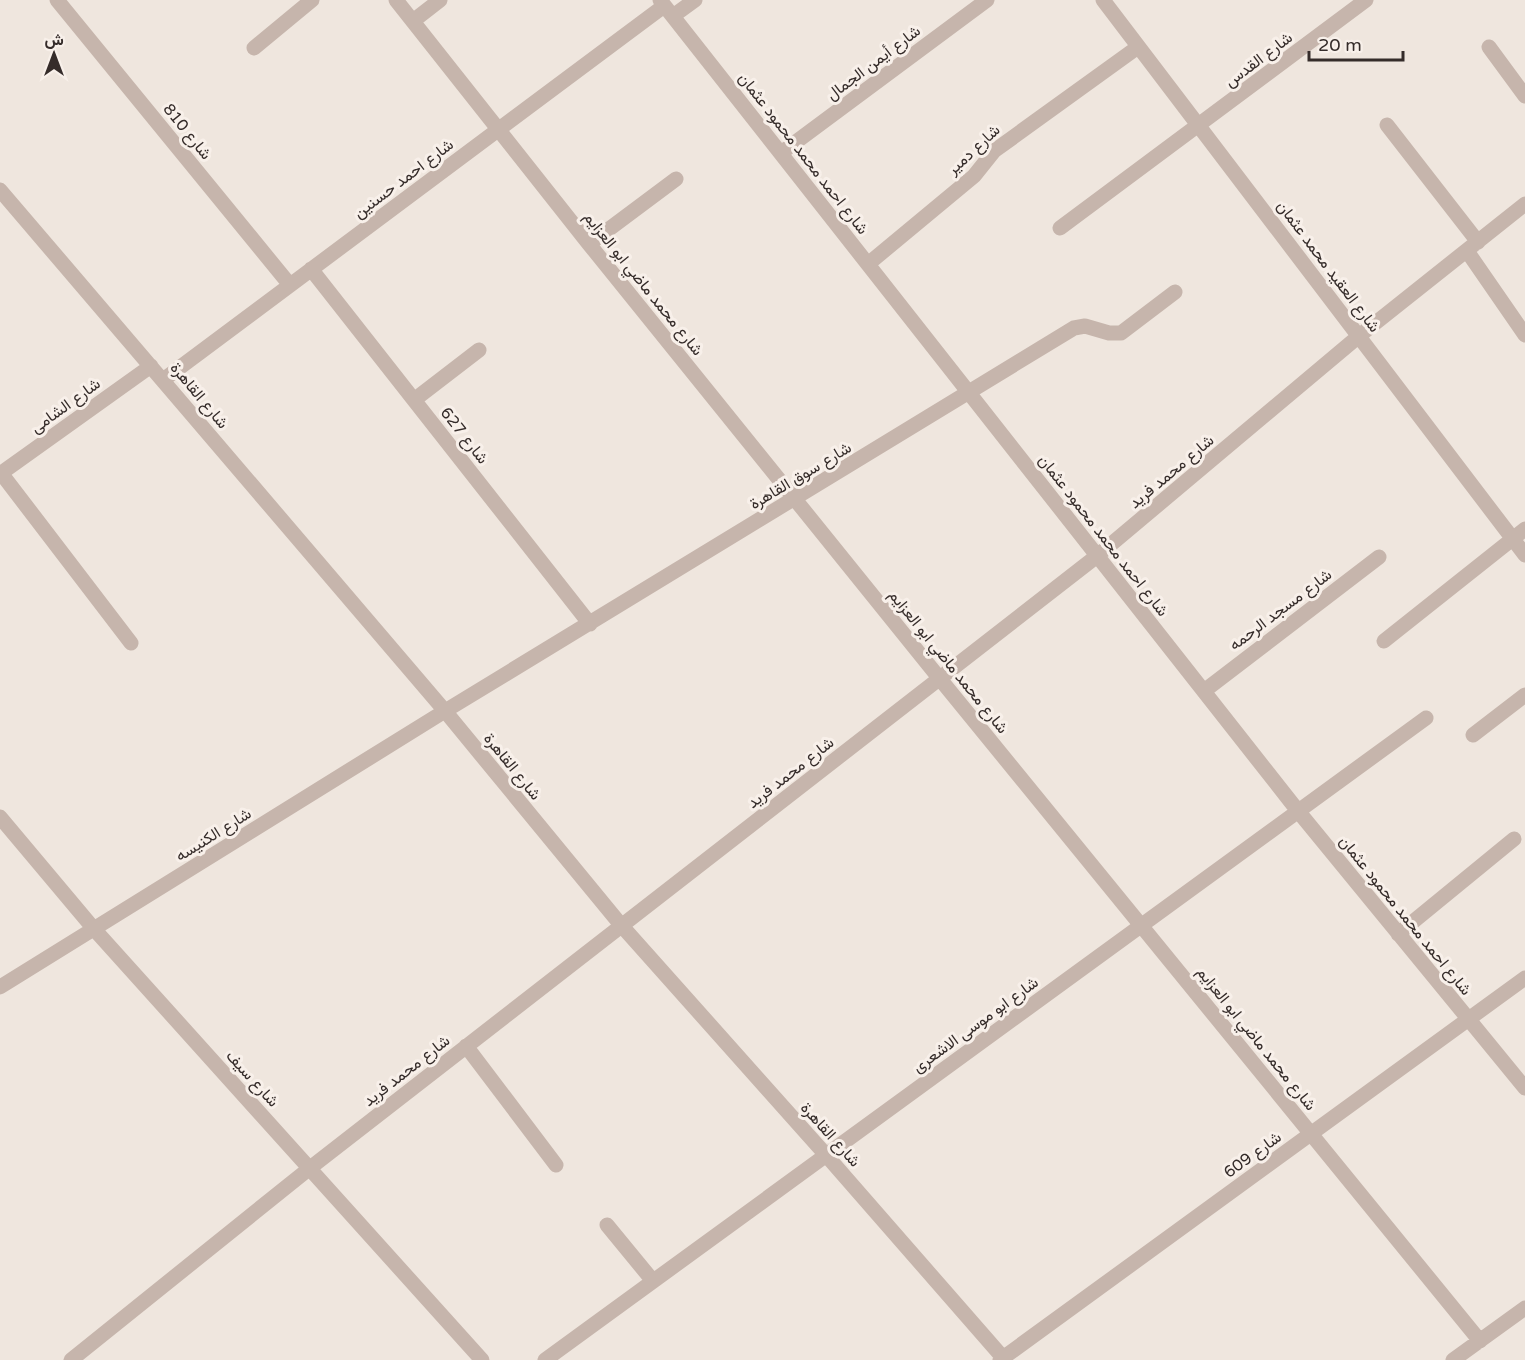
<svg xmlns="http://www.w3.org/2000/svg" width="1525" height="1360" viewBox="0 0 1525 1360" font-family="'Varela Round',Vazirmatn,sans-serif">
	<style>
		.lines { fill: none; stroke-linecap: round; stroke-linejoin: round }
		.minor { stroke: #c6b5ac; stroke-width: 15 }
		.labels { text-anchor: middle; stroke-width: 6; stroke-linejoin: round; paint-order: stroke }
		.street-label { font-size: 16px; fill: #352c2a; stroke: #f8f0ea }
	</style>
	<rect width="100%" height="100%" fill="#efe6de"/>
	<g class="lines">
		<path class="minor" d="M57,0l233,285
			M396,0l193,244 351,435 540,662
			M660,0l638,811 227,277
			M1103,0l422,555
			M673,16l22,-16
			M413,21l27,-21
			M1489,47l36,49
			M254,48l58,-48
			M1387,125l91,117
			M781,153l206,-153
			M0,190l445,521 176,214 205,230 179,205
			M1060,228l306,-228
			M589,244l87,-65
			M1467,251l58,84
			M868,264l106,-88 20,-25 144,-104
			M311,269l279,355
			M163,380l501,-374
			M414,400l65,-50
			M1,473l130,170
			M0,474l151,-108
			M1384,641l141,-112
			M1204,691l175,-134
			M1473,735l52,-40
			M0,817l94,112 388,431
			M1398,934l116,-95
			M0,987l445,-276 629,-383 11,-2 24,7h12l54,-41
			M466,1046l90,119
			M607,1225l46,56
			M71,1360l239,-192 787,-612 262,-220 166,-132
			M545,1360l881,-642
			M1000,1360l525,-382
			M1453,1360l72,-52"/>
	</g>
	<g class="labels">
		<g class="street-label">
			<text transform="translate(1258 59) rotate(-37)" y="6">شارع القدس</text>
			<text transform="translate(873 62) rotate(-37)" y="6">شارع أيمن الجمال</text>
			<text transform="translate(188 131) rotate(51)" y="6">شارع 810</text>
			<text transform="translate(973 149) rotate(-43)" y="6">شارع دمير</text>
			<text transform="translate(804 153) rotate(52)" y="6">شارع احمد محمد محمود عثمان</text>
			<text transform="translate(403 178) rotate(-37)" y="6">شارع احمد حسنين</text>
			<text transform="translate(1329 266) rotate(53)" y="6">شارع العقيد محمد عثمان</text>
			<text transform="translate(644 283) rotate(51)" y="6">شارع محمد ماضي ابو العزايم</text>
			<text transform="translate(200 395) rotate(50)" y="6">شارع القاهرة</text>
			<text transform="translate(65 405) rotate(-36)" y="6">شارع الشامى</text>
			<text transform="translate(465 435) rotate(52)" y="6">شارع 627</text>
			<text transform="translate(1171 471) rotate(-40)" y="6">شارع محمد فريد</text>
			<text transform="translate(800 475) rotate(-31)" y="6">شارع سوق القاهرة</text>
			<text transform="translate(1104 535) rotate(52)" y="6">شارع احمد محمد محمود عثمان</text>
			<text transform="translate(1280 609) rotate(-37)" y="6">شارع مسجد الرحمه</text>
			<text transform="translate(949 661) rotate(51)" y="6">شارع محمد ماضي ابو العزايم</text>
			<text transform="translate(513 766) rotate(51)" y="6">شارع القاهرة</text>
			<text transform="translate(790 772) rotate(-38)" y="6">شارع محمد فريد</text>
			<text transform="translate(213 834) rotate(-32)" y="6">شارع الكنيسه</text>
			<text transform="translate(1406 915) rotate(51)" y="6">شارع احمد محمد محمود عثمان</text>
			<text transform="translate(975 1024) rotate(-36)" y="6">شارع ابو موسى الاشعرى</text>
			<text transform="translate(1257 1038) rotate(51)" y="6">شارع محمد ماضي ابو العزايم</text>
			<text transform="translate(406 1070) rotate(-38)" y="6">شارع محمد فريد</text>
			<text transform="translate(253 1078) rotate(48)" y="6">شارع سيف</text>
			<text transform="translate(831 1134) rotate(48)" y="6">شارع القاهرة</text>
			<text transform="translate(1252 1154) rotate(-36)" y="6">شارع 609</text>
		</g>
	</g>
	<g transform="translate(54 54)" stroke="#f8f0ea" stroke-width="4.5" paint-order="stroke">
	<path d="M0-4.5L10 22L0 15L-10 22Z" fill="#352c2a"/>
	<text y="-9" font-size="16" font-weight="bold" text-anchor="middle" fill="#352c2a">ش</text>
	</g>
	<path d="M1309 51v9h94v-9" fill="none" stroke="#352c2a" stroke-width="3"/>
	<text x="1318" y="51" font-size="18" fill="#352c2a" stroke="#f8f0ea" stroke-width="4.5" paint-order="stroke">20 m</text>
</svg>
